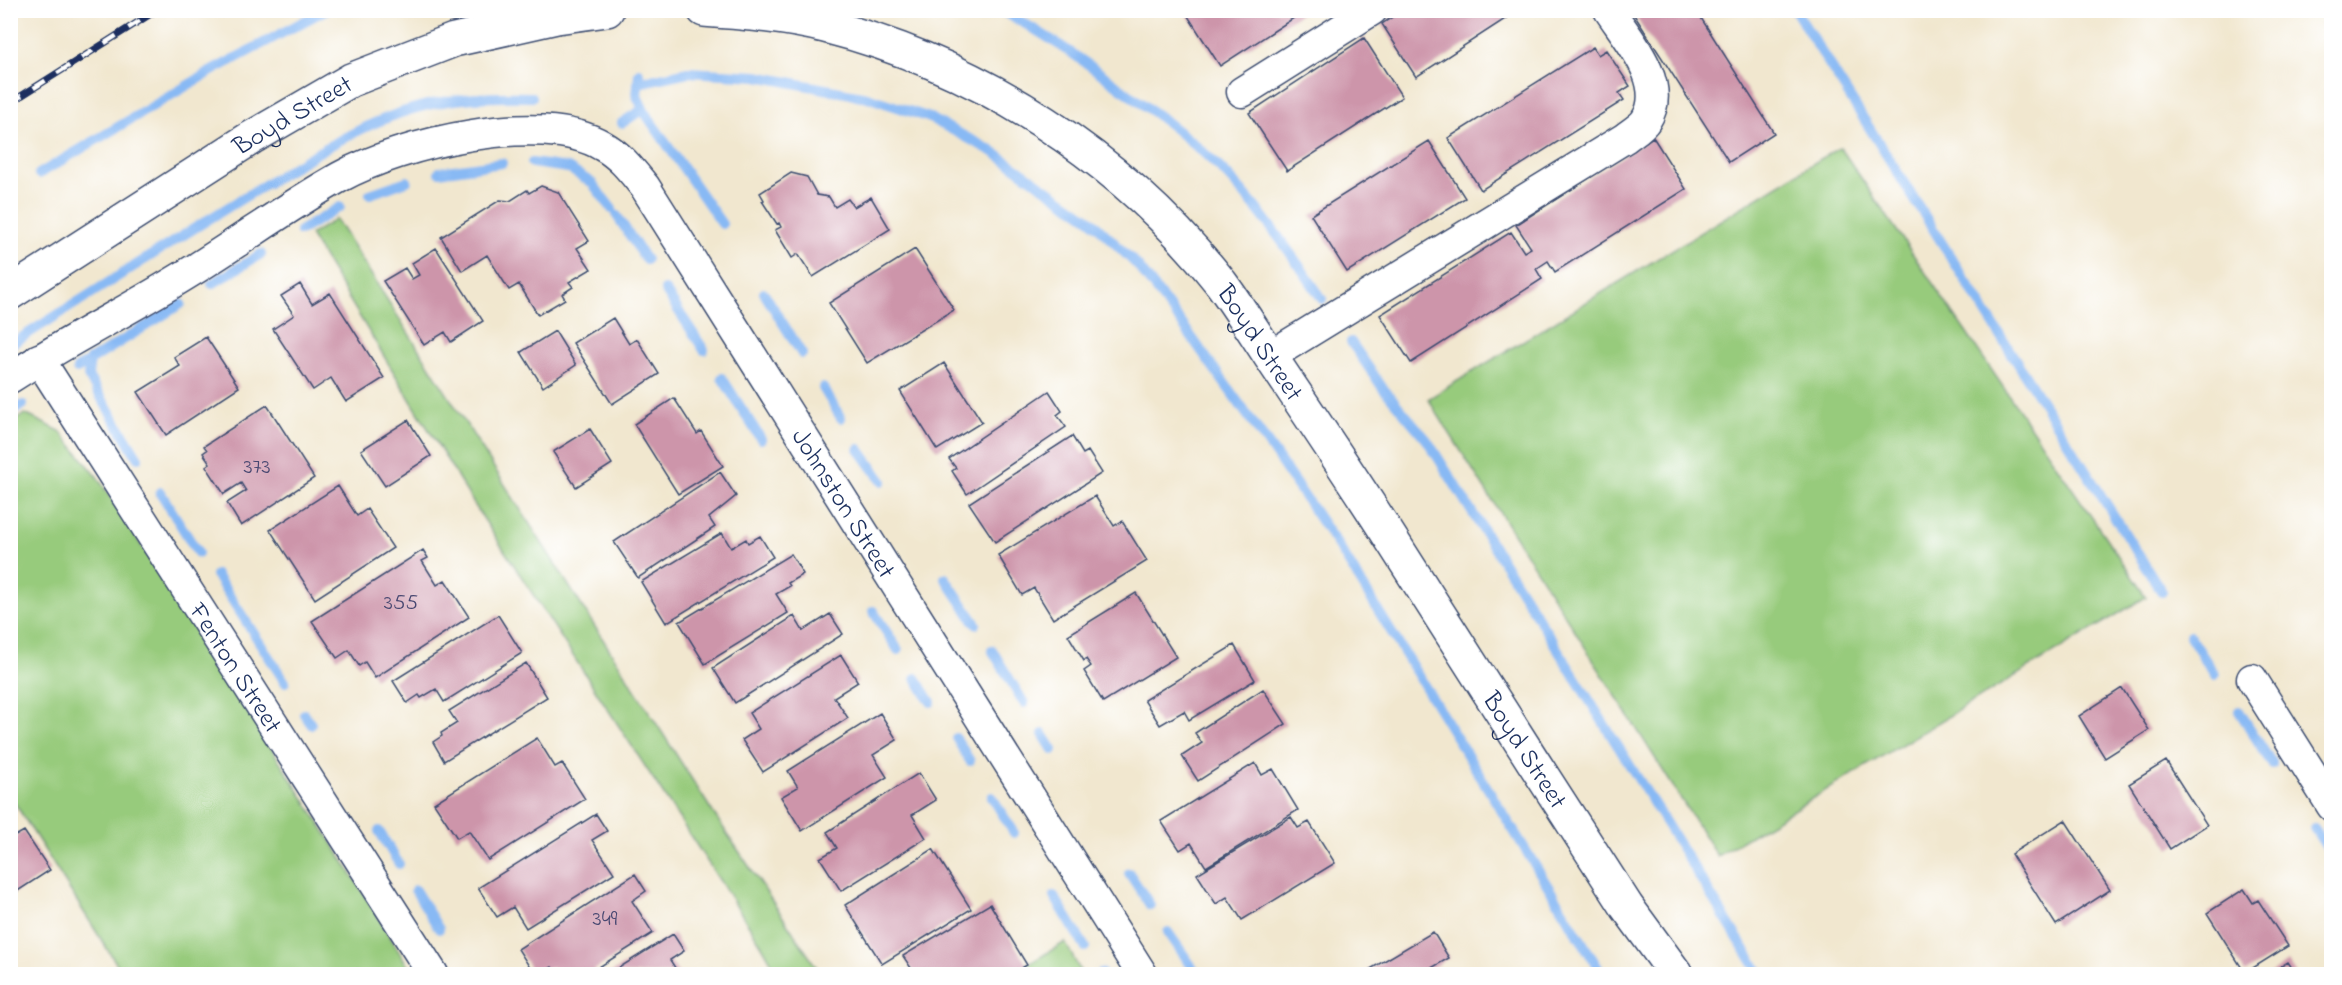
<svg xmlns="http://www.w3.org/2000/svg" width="2342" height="985" viewBox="0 0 2342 985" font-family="'Indie Flower',sans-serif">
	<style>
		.green { fill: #97cb7c; stroke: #597d6d; stroke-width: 1.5 }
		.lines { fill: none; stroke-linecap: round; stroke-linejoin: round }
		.stream { stroke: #88b9f4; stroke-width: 10 }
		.building { fill: #cd95aa }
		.minor-casing { stroke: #3b4b6f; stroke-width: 33 }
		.secondary-casing { stroke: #3b4b6f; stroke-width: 36 }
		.minor { stroke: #fff; stroke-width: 30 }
		.secondary { stroke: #fff; stroke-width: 33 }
		.rail-casing { stroke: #1b2f5e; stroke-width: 7 }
		.rail { stroke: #fff; stroke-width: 4.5; stroke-dasharray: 14; stroke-linecap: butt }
		.labels { text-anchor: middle; stroke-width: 5; stroke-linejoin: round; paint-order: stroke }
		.number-label { font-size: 22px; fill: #484871 }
		.street-label { font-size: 26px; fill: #1b2f5e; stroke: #fff }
	</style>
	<rect width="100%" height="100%" fill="#fff"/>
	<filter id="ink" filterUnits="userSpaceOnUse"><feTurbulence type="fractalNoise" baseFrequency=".0167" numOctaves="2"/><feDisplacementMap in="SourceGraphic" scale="12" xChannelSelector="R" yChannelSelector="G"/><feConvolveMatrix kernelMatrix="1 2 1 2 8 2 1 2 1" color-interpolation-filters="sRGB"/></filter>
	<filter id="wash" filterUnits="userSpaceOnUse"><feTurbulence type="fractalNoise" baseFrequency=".008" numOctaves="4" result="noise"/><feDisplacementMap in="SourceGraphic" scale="24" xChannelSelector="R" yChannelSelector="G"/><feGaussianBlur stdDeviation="1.35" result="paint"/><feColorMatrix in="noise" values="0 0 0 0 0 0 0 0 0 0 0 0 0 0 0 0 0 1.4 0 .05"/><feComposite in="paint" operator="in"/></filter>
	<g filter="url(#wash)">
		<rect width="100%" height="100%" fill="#f1e7cf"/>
		<path class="green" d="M1840,147l306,450 -429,259 -289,-457z
			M336,219l376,592 109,163h-43l-17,-30 -287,-440 -164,-269z
			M25,414l35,17 36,44 242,377 75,122h-290l-112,-177 -1,-374z
			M1065,942l17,32h-70z"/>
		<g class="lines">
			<path class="stream" d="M1000,10c44,23 86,52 126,82 36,26 71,52 102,84 35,37 66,81 94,123
				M1795,10l367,582
				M639,73l-2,23 8,17 77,111
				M638,83l50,-11 69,4 110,21 63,21 62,33 100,70 45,44 43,56 91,127 68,99 263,427
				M622,123l21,-14
				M532,163l36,5 24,15 20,26
				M439,172l63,-9
				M39,174l171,-102 115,-62
				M370,194l37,-13
				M617,216l29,44
				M300,231l40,-24
				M212,284l49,-30
				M665,290l39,60
				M764,293l38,61
				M1351,342l31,45 45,53 333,534
				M10,345c81,-51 161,-103 243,-153 56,-34 114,-74 179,-88 33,-7 66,-8 100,-7
				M90,359l-2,17 50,82
				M77,369l104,-65
				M722,378l39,61
				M823,388l18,30
				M16,409l7,-4
				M859,449l23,32
				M160,492l38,61
				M216,575l69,107
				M945,578l31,46
				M873,611l25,39
				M2190,636l25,39
				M992,650l32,53
				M916,678l15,24
				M2239,711l33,53
				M304,714l7,10
				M1043,734l10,16
				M956,738l14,23
				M992,797l22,36
				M2314,828l18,27
				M379,831l20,33
				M1129,873l21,32
				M415,890l24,39
				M1054,896l31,51
				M1168,932l29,42
				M1101,973l1,1"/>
		</g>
		<g id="blocks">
			<path class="building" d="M1184,10h122l-86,56z
				M1403,10h116l-103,67 -34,-53z
				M1631,10h65l78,123 -45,29z
				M1364,38l38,59 -115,74 -38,-58z
				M1593,47l5,8 8,-5 24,36 -11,7 5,7 -143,90 -33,-52z
				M1653,137l33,52 -131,83 -7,-11 -12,8 6,10 -131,84 -31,-48 131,-83 13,20 7,-4 -15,-23z
				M1429,141l36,57 -118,74 -36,-57z
				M791,173l16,4 10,18 12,2 6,10 13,-8 6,8 17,-10 19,32 -77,48 -15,-23 -6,4 -17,-28 6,-3 -2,-4 -2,1 -15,-23 2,-1 -4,-7z
				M541,186l17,6 31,49 -12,7 14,21 -22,13 4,5 -11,7 3,5 -27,16 -19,-31 -10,6 -22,-35 -25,16 -21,-34 59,-37 10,1 17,-11 2,3z
				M436,248l47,73 -32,21 -6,-10 -21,13 -41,-64 22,-13 7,11 7,-4 -7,-12z
				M915,249l39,61 -87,53 -38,-60z
				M300,284l12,20 18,-11 54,85 -38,24 -15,-24 -18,12 -40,-61 21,-14 -13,-19z
				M613,318l16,26 8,-5 22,35 -47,30 -39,-61z
				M555,331l21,34 -33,22 -22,-35z
				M206,337l33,50 -73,48 -28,-43 42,-26 -6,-9z
				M944,363l38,59 -45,28 -37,-59z
				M1049,391l13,20 -5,4 9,12 -99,67 -15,-23 4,-3 -7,-9z
				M674,398l23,36 4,-3 22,35 -45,28 -44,-70z
				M267,405l47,73 -73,48 -14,-23 19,-12 -5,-8 -17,11 -18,-28 4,-3 -7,-10 4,-3 -3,-4z
				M408,420l23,36 -46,30 -24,-36z
				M590,429l22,35 -36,23 -23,-35z
				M1072,436l11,18 5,-3 14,22 -107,69 -26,-39z
				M720,472l16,24 -27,22 6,9 -77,51 -24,-36z
				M338,486l19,30 10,-7 26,39 -78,51 -45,-69z
				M1095,496l19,30 8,-5 25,40 -94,58 -19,-31 -12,7 -24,-40z
				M722,533l9,15 15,-9 2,4 12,-7 13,21 -107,66 -25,-41z
				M423,550l5,8 -6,3 15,24 8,-5 24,37 -94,61 -10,-16 -6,4 -10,-16 -12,8 -25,-37z
				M791,554l12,20 -15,9 2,3 -14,8 12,19 -83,51 -26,-42z
				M1136,593l40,64 -73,45 -19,-31 7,-5 -5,-7 -2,2 -16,-26z
				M830,614l13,20 -108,69 -22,-35 81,-52 9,15z
				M498,615l24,38 -78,49 -8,-13 -15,9 -2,-3 -12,8 -14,-22z
				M1234,645l21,35 -66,40 -5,-9 -24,14 -16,-25z
				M841,655l17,27 -24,15 14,21 -85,54 -21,-32 17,-11 -10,-16z
				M526,663l21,34 -103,64 -11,-19 9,-6 -1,-3 16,-10 -8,-12z
				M2122,688l27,42 -44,28 -26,-42z
				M1263,689l23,35 -88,57 -16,-25 20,-13 -7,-10z
				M880,713l17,27 -24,15 14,22 -85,54 -21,-34 17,-10 -10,-16z
				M537,738l18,29 7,-4 23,36 -97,61 -19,-29 -12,7 -23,-35z
				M2166,761l41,64 -37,24 -41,-65z
				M1255,763l7,12 11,-6 25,41 -92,57 -15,-24 -11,7 -19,-29z
				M919,773l17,27 -24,15 14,23 -85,53 -21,-33 17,-10 -10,-16z
				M596,814l11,17 -15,9 22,33 -88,55 -13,-21 -16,10 -19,-29z
				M1291,817l7,11 11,-6 26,41 -93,57 -15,-23 -11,7 -19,-30z
				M2065,820l45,70 -54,35 -45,-71z
				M24,831l26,39 -37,24 -3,-3v-52z
				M933,849l38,60 -89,55 -37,-59z
				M635,874l11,17 -14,10 21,32 -65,41h-31l-5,-7 -12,7h-6l-16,-25z
				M2244,889l9,14 5,-3 30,46 -43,27 -38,-60z
				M990,904l37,61 -16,9h-96l-12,-18z
				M1433,932l16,26 -28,16h-59z
				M673,934l11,17 -14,9 9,14h-70z
				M2288,962l8,12h-28z"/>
		</g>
	</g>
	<g filter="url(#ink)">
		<use href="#blocks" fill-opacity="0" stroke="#3b4b6f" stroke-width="1.5"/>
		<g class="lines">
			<defs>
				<g id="minor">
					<path d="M1242,92l130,-82"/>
					<path d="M1270,356l355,-218c6,-5 17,-11 21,-18 23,-36 -18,-81 -37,-110"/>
					<path id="s1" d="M39,359l394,615"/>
					<path id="s2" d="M10,378c57,-37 119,-68 177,-104 51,-31 101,-68 153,-97 60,-33 201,-68 263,-31 18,10 29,25 42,41l497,787"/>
					<path d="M2252,679l80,127"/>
				</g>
				<g id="secondary">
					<path id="s3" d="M704,10c40,3 82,6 121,16 154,39 298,132 396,257 17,23 33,49 49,73 39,58 78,116 116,175 80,126 160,251 241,376l49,67"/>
					<path id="s4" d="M10,293l241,-155 100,-58 103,-40 103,-23 50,-7"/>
				</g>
			</defs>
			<use href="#minor" class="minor-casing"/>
			<use href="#secondary" class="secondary-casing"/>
			<use href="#minor" class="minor"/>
			<use href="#secondary" class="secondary"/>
			<defs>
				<path id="rail" d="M10,103l147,-93"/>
			</defs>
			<use href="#rail" class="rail-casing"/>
			<use href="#rail" class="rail"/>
		</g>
	</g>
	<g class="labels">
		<g class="number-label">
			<text x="257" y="473">373</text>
			<text x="401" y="609">355</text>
			<text x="605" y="925">349</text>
		</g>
		<g class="street-label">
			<text dy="9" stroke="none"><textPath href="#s4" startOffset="334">Boyd Street</textPath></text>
			<text dy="9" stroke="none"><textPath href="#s3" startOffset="674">Boyd Street</textPath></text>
			<text dy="9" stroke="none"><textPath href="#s2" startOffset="1092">Johnston Street</textPath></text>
			<text dy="9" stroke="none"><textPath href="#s1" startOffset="366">Fenton Street</textPath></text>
			<text dy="9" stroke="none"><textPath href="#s3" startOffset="1160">Boyd Street</textPath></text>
		</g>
	</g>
	<rect width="2342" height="985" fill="none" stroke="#fff" stroke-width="36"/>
</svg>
